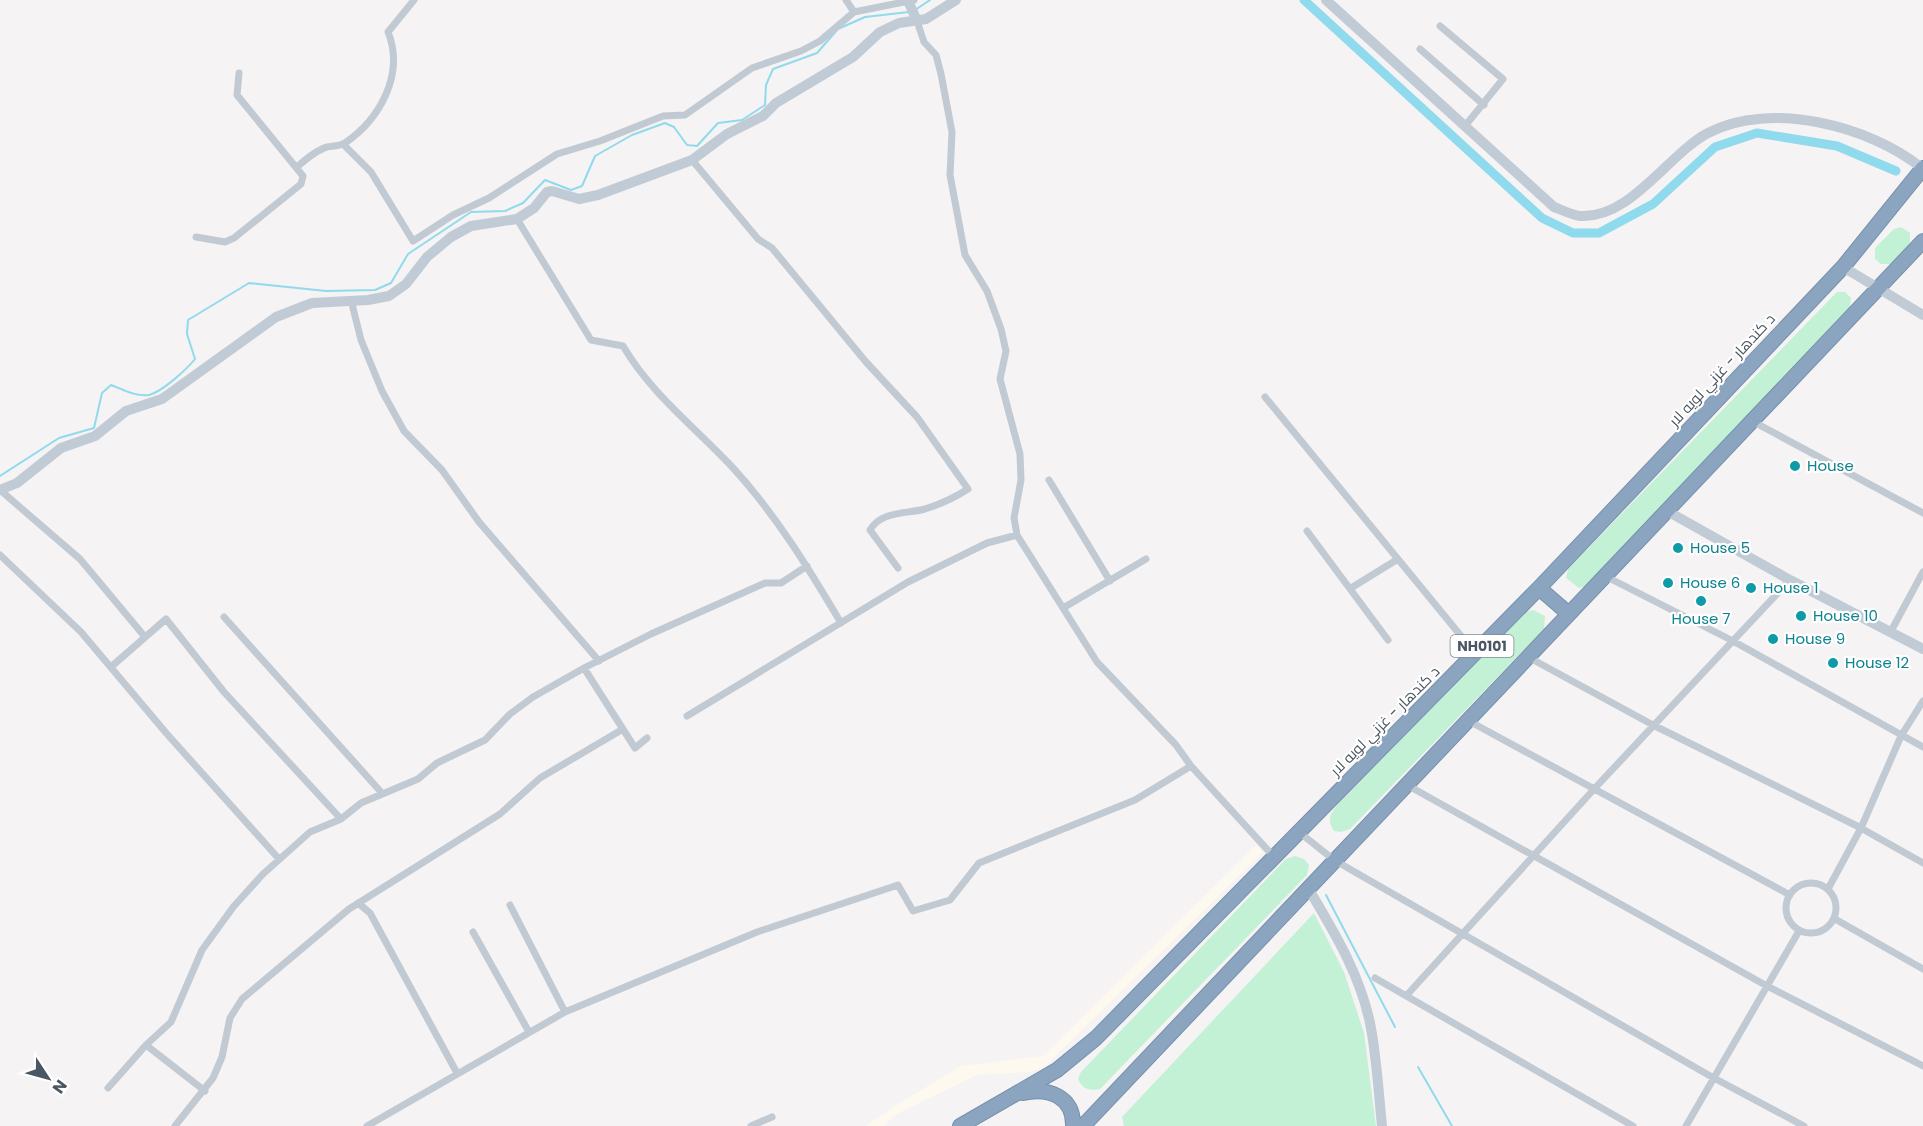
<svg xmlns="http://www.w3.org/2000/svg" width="1923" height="1126" viewBox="0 0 1923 1126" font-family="Poppins,Cairo,sans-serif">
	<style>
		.commercial { fill: #fdf9ef }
		.green { fill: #c3f1d5 }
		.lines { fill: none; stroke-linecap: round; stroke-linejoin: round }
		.stream { stroke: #90daee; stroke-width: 2 }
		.canal { stroke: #90daee; stroke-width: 9 }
		.highway-casing { stroke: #7690ad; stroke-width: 16 }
		.street { stroke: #c1cad2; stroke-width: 7 }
		.secondary { stroke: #c1cbd6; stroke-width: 10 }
		.highway { stroke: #8ba5c1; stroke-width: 14 }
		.culture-dot { fill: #0f9aa8; stroke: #fff; stroke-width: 2 }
		.labels { text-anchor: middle; stroke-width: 4.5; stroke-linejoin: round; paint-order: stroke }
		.shield { fill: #fff; stroke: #808990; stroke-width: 1.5 }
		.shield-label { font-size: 14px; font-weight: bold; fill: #4a5661 }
		.street-label { font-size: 15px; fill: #4a5661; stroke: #fff }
		.culture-label { font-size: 15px; fill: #0d838f; stroke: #fff; text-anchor: start }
	</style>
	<rect width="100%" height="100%" fill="#f5f3f3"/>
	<path class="commercial" d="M1256,845l7,7 -219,215 -15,5 -52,3 -80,39 -13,12h-18l27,-19 68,-41 82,-10z"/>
	<path class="green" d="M1901,227l9,6v11l-19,20h-10l-6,-5v-11l19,-19z
		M1837,292h8l6,6 -1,9 -260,278 -11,3 -13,-10 2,-9z
		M1533,610l12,6 -1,13 -194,200 -9,3 -7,-1c-8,-12 -3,-18 5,-28l187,-191z
		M1295,856l9,3 5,6 -2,10 -207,214c-12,2 -17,0 -22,-10l3,-7 205,-213z
		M1314,913l30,59 20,61 12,93h-252l-2,-9z"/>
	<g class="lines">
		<path class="stream" d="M915,10l15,-10
			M0,476l59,-38 35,-10 8,-35 9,-8c11,4 25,12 38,10 13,-3 38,-26 46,-36l-8,-25 1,-14 61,-37 77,8 49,-1 16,-7 17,-29 63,-42 34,-1 18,-8 22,-23 26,10 11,-4 13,-30 37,-21 33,-12 9,4 13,18 10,1 21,-23 24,-3 23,-15 1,-20 7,-16 44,-16 21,-24 27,-12 44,-5
			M1326,895l69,132
			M1418,1067l34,59"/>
		<path class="canal" d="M1304,0l238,218 31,15h26l54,-29 62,-57 42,-14 80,13 59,25"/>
		<defs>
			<path id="highway" d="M1539,588l30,26
				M1023,1093c26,-6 51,4 50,33
				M960,1126l97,-56 39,-32 443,-450 304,-321 80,-99
				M1083,1126l840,-885"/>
		</defs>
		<use href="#highway" class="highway-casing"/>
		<path class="street" d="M846,0l8,12
			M917,21l7,21 12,13 5,19 11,58 -2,43 15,80 22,36 14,38 5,22 -6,28 20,75 1,26 -7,38 3,17 80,127 79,83 15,21 84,92
			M1440,26l63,53 -38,47
			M1420,49l64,56
			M343,144l28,28 42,69 40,-26 36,-17 68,-44 43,-13 63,-25 22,-1 67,-47 49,-17 19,-10 34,-29 60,-12
			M692,160l66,79 14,9 94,114 51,55 51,72c-14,9 -27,15 -43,20 -19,5 -44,2 -55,21l28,38
			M297,167c8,-7 19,-17 30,-20 6,-1 13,-1 18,-4 35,-24 60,-69 43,-111l26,-32
			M517,219l74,121 32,6c29,49 73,82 111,123 42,46 75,100 107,154
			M196,237l29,5 9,-4 67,-54 2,-8 -66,-81 2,-22
			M351,300l10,40 21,51 22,40 38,39 37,52 120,139
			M1265,397l210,256
			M1752,421l171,92
			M1049,480l61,101
			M0,490l80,69 65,78
			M1307,531l81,109
			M0,555l81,77 86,102 112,125
			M1605,576l128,65 190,106
			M1351,588l47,-29
			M1063,608l83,-49
			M224,617l157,175
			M1890,633l33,-61
			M1528,657l125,68 206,102 64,36
			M112,666l54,-47 58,73 117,127
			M584,668l51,80 12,-10
			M687,716l221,-134 79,-39 30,-8
			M1467,720l323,175
			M1407,785l360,201 156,80
			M1299,832l35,28 378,217 92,49
			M1786 908a25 25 0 1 1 50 0a25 25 0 1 1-50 0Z
			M1828,889l33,-61 40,-92 22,-35
			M358,903l12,10 87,160
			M510,905l55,107
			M1835,919l88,50
			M473,932l56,100
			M1375,978l258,148
			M1406,996l189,-208 195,-208
			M146,1045l59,46
			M108,1088l38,-43 25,-23 31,-72 32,-44 29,-32 47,-42 31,-13 20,-16 57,-24 19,-16 48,-23 25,-26 23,-17 51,-29 67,-34 114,-51h16l26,-17
			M175,1126l38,-48 9,-21 8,-39 12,-19 107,-90 151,-95 40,-36 83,-49
			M367,1126l198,-114 192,-80 141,-47 15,26 37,-11 29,-37 156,-63 56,-34
			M751,1126l21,-9
			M1686,1126l113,-195"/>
		<path class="secondary" d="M1326,0l228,207c8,3 18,8 26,9 51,3 88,-62 128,-83 62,-33 163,-7 215,36
			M909,3l8,18
			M1843,267l80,48
			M0,490l17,-7 44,-35 34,-12 31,-25 36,-12 114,-82 36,-14 56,-3 21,-4 17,-12 21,-27 24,-20 20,-11 46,-7 17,-11 13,-16 5,-1 27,8 19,-4 94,-35 35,-26 36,-18 13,-13 77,-46 27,-25 19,-9 27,-4 30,-19
			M1667,511l123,69 133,69
			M1308,888c27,45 56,93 64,146 5,31 7,62 10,92"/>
		<use href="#highway" class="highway"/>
	</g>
	<g class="culture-dot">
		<circle cx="1795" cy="466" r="6"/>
		<circle cx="1678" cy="548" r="6"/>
		<circle cx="1668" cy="583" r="6"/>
		<circle cx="1751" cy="588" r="6"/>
		<circle cx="1701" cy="601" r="6"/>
		<circle cx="1801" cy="616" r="6"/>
		<circle cx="1773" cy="639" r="6"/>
		<circle cx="1833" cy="663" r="6"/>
	</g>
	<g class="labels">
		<rect class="shield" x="1450.5" y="635" width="63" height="22" rx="4.5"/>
		<g class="shield-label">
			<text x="1482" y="651">NH0101</text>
		</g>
		<g class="street-label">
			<text transform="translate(1722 370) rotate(-47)" y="5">د کندهار - غزني لويه لار</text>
			<text transform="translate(1385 721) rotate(-45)" y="5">د کندهار - غزني لويه لار</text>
		</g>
		<g class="culture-label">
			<text x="1807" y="471">House</text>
			<text x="1690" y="553">House 5</text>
			<text x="1680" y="588">House 6</text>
			<text x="1763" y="593">House 1</text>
			<text x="1813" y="621">House 10</text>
			<text x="1701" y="624" text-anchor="middle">House 7</text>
			<text x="1785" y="644">House 9</text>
			<text x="1845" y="668">House 12</text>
		</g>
	</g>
	<g transform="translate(48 1078) rotate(126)" stroke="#ffffff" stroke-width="4.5" paint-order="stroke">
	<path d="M0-4.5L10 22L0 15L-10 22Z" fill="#4a5661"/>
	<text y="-9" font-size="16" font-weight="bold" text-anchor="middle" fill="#4a5661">N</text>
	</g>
</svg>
